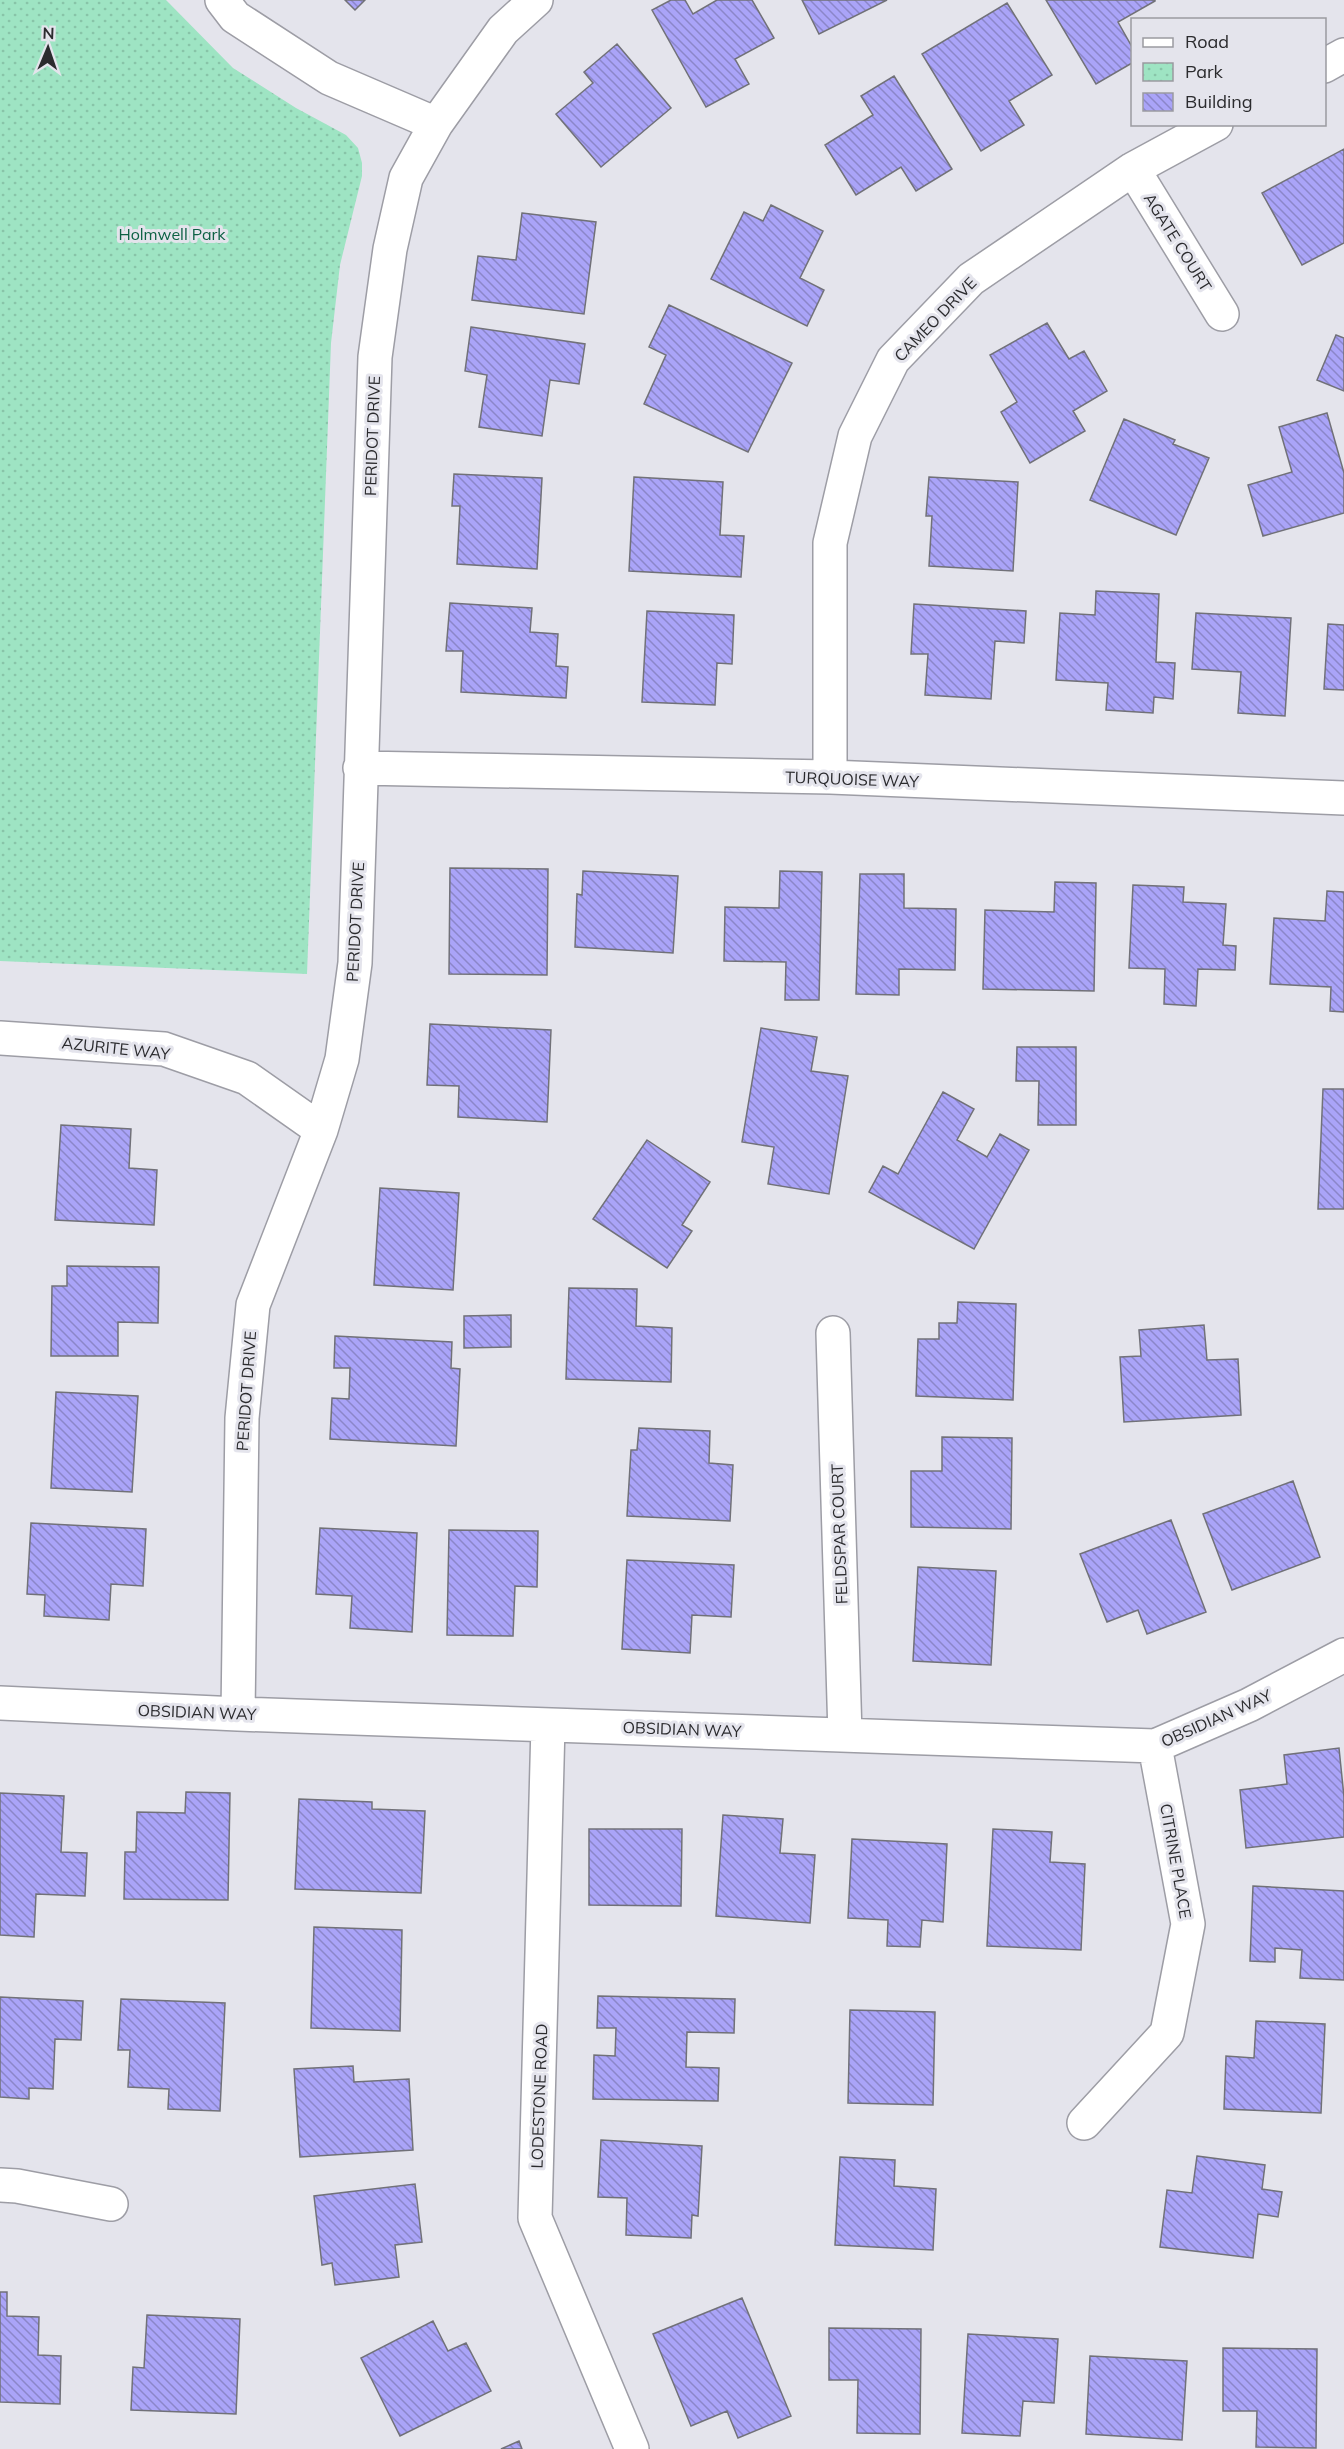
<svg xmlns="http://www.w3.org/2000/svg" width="1344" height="2449" viewBox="0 0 1344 2449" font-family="Mulish,sans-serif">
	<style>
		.park { fill: url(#park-dots) }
		.building { fill: url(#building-back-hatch); stroke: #717178; stroke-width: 1.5 }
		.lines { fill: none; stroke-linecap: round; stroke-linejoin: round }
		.street-casing { stroke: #9d9da5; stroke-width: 36 }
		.street { stroke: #fff; stroke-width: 33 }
		.labels { text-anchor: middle; stroke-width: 6; stroke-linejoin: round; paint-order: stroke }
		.park-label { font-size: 16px; fill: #0c6144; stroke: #e4e4ec }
		.street-label { font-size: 16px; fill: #2b2b2e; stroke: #e4e4ec }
	</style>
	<defs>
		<pattern id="park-dots" width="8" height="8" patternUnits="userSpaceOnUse" patternTransform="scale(1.5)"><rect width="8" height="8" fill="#9ee4c3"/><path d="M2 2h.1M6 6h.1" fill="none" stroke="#88c4a8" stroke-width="1.8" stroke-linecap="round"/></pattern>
		<pattern id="building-back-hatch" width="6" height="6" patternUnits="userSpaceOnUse" patternTransform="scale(1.5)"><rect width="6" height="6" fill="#aaa4f8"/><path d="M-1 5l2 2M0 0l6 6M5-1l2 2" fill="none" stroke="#8b86c9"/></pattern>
	</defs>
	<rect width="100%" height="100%" fill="#e4e4ec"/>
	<path class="park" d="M0,0h166l67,68 63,40 50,27 12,13 4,15v13l-22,89 -9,78 -24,631 -307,-13z"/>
	<path class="building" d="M345,0h20l-10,10z
		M671,0h14l8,14 24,-14h35l22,38 -39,21 14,25 -43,23 -54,-97z
		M802,0h85l-68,34z
		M1046,0h109v1l-37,21 14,25v16l-36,21z
		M1007,3l45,72 -43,26 15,24 -43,26 -59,-97z
		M617,44l54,64 -70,59 -45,-53 37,-31 -9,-11z
		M894,76l58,93 -36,22 -15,-24 -45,28 -31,-50 48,-30 -12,-19z
		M1344,149v94l-42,22 -40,-72z
		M771,205l52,26 -23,47 24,12 -17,36 -96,-47 33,-67 19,9z
		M522,213l74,9 -12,92 -112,-14 6,-44 38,4z
		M669,305l123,58 -44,89 -104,-48 22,-49 -17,-8z
		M1047,323l22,36 15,-8 23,40 -34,20 12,20 -55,32 -29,-51 16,-10 -27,-47z
		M471,327l114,17 -6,40 -29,-4 -8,56 -63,-9 8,-52 -22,-4z
		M1336,335l8,3v53l-27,-11z
		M1327,413l17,60v40l-81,23 -15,-51 44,-13 -13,-45z
		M1124,419l51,21 -2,4 36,14 -33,77 -86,-35z
		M454,474l88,4 -5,91 -80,-5 3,-58h-8z
		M634,477l89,5 -3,53 24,1 -3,41 -112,-6z
		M929,477l89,5 -5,89 -84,-5 3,-50h-6z
		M1096,591l63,3 -3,68 19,1 -2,36 -19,-2 -1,16 -47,-3 2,-27 -52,-3 4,-67 35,2z
		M450,603l82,5 -2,24 28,2 -2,32 12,1 -2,31 -105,-6 2,-41h-17z
		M914,604l112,7 -2,32 -29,-2 -4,58 -66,-4 3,-41h-17z
		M647,611l87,4 -2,49 -15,-1 -2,42 -73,-3z
		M1196,613l95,5 -6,98 -47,-3 3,-41 -49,-3z
		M1328,624l16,1v65l-20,-1z
		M450,868l98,1 -1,106 -98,-1z
		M583,871l95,5 -5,77 -98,-6 2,-53 5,1z
		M780,871l42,1 -3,128h-34l1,-38 -62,-1 1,-54 54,1z
		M860,874h44v34l52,1 -1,61 -56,-1v26l-43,-1z
		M1055,882l41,1 -2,108 -111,-2 2,-79 69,2z
		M1133,885l51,2 -1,15 43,2 -3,41 13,1 -1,24 -37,-1 -2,37 -32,-2 1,-35 -36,-1z
		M1327,891l17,1v120l-14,-1 1,-24 -61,-3 4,-66 51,3z
		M430,1024l121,6 -4,92 -89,-5 1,-31 -32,-1z
		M761,1028l56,9 -6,34 37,5 -19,118 -61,-10 6,-37 -32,-5z
		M1017,1047h59v78h-38l1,-44h-23z
		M1323,1089h21v120h-26z
		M943,1092l31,17 -17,31 30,17 13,-23 29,16 -55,99 -105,-57 14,-26 15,8z
		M61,1125l70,4 -2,39 28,2 -3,55 -99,-5z
		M647,1140l63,42 -28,43 10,6 -25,37 -74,-49z
		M380,1188l79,5 -6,97 -79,-5z
		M67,1266l92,1 -1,56 -40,-1v34h-67l1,-70h15z
		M569,1288l68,1 -1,37 36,2 -1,54 -105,-3z
		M958,1302l58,2 -3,96 -97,-4 2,-57h21v-16h18z
		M511,1315v32l-47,1v-32z
		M1204,1325l3,35 31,-1 3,56 -117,7 -4,-65 21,-1 -2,-26z
		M335,1336l117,6 -1,26 9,1 -4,77 -126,-7 2,-41 17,1 1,-31h-16z
		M56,1392l82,4 -6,96 -81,-4z
		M639,1428l71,3 -1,32 24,2 -3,56 -103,-5 4,-66h6z
		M942,1437l70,1 -1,91 -100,-2v-56h31z
		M1293,1481l27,76 -88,33 -29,-76z
		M1171,1520l35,92 -59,22 -9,-24 -31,12 -27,-68z
		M31,1523l115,6 -3,57 -32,-2 -2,36 -65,-4 1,-21 -18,-1z
		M320,1528l97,5 -5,99 -62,-4 2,-32 -36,-2z
		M449,1530l89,1 -1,56 -22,-1 -2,50 -66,-1z
		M627,1560l107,5 -3,52 -39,-2 -2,38 -68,-4z
		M918,1567l78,4 -5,94 -78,-4z
		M1339,1748l5,49v40l-98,11 -6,-58 47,-6 -3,-29z
		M186,1792l44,1 -2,107 -104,-1 1,-47h11l1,-40 48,1z
		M0,1793l64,3 -3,56 26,1 -2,43 -49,-2 -2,43 -34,-2z
		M299,1799l73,3v7l53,2 -4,82 -126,-4z
		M723,1815l60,4 -3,34 35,2 -5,68 -94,-7z
		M589,1829h93l-1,77 -92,-1z
		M993,1829l59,3 -2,30 35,2 -4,86 -94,-4z
		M852,1839l95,5 -4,78 -21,-2 -2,27 -33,-1 1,-26 -40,-2z
		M1253,1886l91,5v89l-44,-2 2,-28 -27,-2v14l-25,-1z
		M314,1927l88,3 -2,101 -89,-3z
		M598,1996l137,3 -1,34 -47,-1 -1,35 33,1 -1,33 -125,-2 1,-44 21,1 1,-28h-19z
		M0,1997l83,4 -2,39 -26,-1 -2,50 -24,-1v11l-29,-2z
		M121,1999l104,4 -5,108 -52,-2 1,-20 -41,-2 2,-37h-12z
		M850,2010l85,2 -2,93 -85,-2z
		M1256,2021l69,3 -4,89 -97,-4 2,-53 28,2z
		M353,2066l1,16 55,-3 4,71 -113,7 -6,-88z
		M601,2140l101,6 -4,70 -6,-1 -1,23 -65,-3 1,-37 -29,-1z
		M1197,2156l68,9 -3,24 20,3 -4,25 -20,-3 -5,44 -93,-11 7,-57 25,3z
		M840,2157l55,3 -1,26 42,3 -3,61 -98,-5z
		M415,2184l7,58 -27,3 4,32 -64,8 -3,-22 -10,2 -8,-69z
		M0,2292h7v24l32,1 -1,38 23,1 -1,48 -60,-2z
		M742,2298l49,118 -53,22 -11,-27 -36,15 -38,-92z
		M147,2315l93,4 -4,95 -105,-4 2,-43 11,1z
		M433,2321l15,30 18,-8 25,48 -91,45 -39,-78z
		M829,2328l92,1 -1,105 -63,-1 1,-53h-29z
		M968,2334l90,5 -4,64 -31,-2 -3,35 -58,-3z
		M1223,2348l94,1 -1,99 -60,-1 1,-36h-34z
		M1090,2356l97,5 -5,79 -96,-6z
		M519,2441l3,8h-21z"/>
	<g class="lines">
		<defs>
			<path id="street" d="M222,0l13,17 94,61 107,46
				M1324,66l20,-11
				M1133,169l89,145
				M360,768l470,9 514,21
				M830,777v-234l25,-107 38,-76 78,-81 162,-110 83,-45
				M0,1038l164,11 83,29 74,52
				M833,1333l12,402
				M0,1703l238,11 917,32 94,-41 95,-50
				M238,1714l4,-296 11,-113 68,-175 21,-71 13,-96 20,-606 15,-108 16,-71 30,-54 67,-94 33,-30
				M548,1725l-13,493 97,231
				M1084,2123l83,-90 21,-109 -33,-178
				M0,2185l17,1 94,18"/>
		</defs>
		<use href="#street" class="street-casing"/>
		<use href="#street" class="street"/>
	</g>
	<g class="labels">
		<g class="park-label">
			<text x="172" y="240">Holmwell Park</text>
		</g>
		<g class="street-label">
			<text transform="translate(1178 242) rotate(58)" y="6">AGATE COURT</text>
			<text transform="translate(935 319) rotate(-46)" y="6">CAMEO DRIVE</text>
			<text transform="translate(372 436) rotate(-88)" y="6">PERIDOT DRIVE</text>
			<text transform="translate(852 779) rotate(2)" y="6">TURQUOISE WAY</text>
			<text transform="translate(355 922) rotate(-87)" y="6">PERIDOT DRIVE</text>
			<text transform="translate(116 1048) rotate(6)" y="6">AZURITE WAY</text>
			<text transform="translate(246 1391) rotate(-86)" y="6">PERIDOT DRIVE</text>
			<text transform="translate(839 1534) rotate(-92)" y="6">FELDSPAR COURT</text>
			<text transform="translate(197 1712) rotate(2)" y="6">OBSIDIAN WAY</text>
			<text transform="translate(1216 1718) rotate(-24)" y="6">OBSIDIAN WAY</text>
			<text transform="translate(682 1729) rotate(2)" y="6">OBSIDIAN WAY</text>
			<text transform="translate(1176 1861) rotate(80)" y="6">CITRINE PLACE</text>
			<text transform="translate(539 2096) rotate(-88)" y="6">LODESTONE ROAD</text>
		</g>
	</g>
	<rect x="1131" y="18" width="195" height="108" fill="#e4e4ec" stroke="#9a9aa0" stroke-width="1.5"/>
	<rect x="1143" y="38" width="30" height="9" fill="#ffffff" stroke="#9a9aa0" stroke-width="1.5"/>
	<text x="1185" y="48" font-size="18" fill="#2b2b2e">Road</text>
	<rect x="1143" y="63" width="30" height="18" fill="url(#park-dots)" stroke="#9a9aa0" stroke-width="1.5"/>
	<text x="1185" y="78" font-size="18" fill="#2b2b2e">Park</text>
	<rect x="1143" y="93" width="30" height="18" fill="url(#building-back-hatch)" stroke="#9a9aa0" stroke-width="1.5"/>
	<text x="1185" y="108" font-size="18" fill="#2b2b2e">Building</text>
	<g transform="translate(48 48) rotate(2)" stroke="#e4e4ec" stroke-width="4.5" paint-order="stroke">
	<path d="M0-4.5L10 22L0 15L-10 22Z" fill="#2b2b2e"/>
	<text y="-9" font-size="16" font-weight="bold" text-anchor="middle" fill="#2b2b2e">N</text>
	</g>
</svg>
